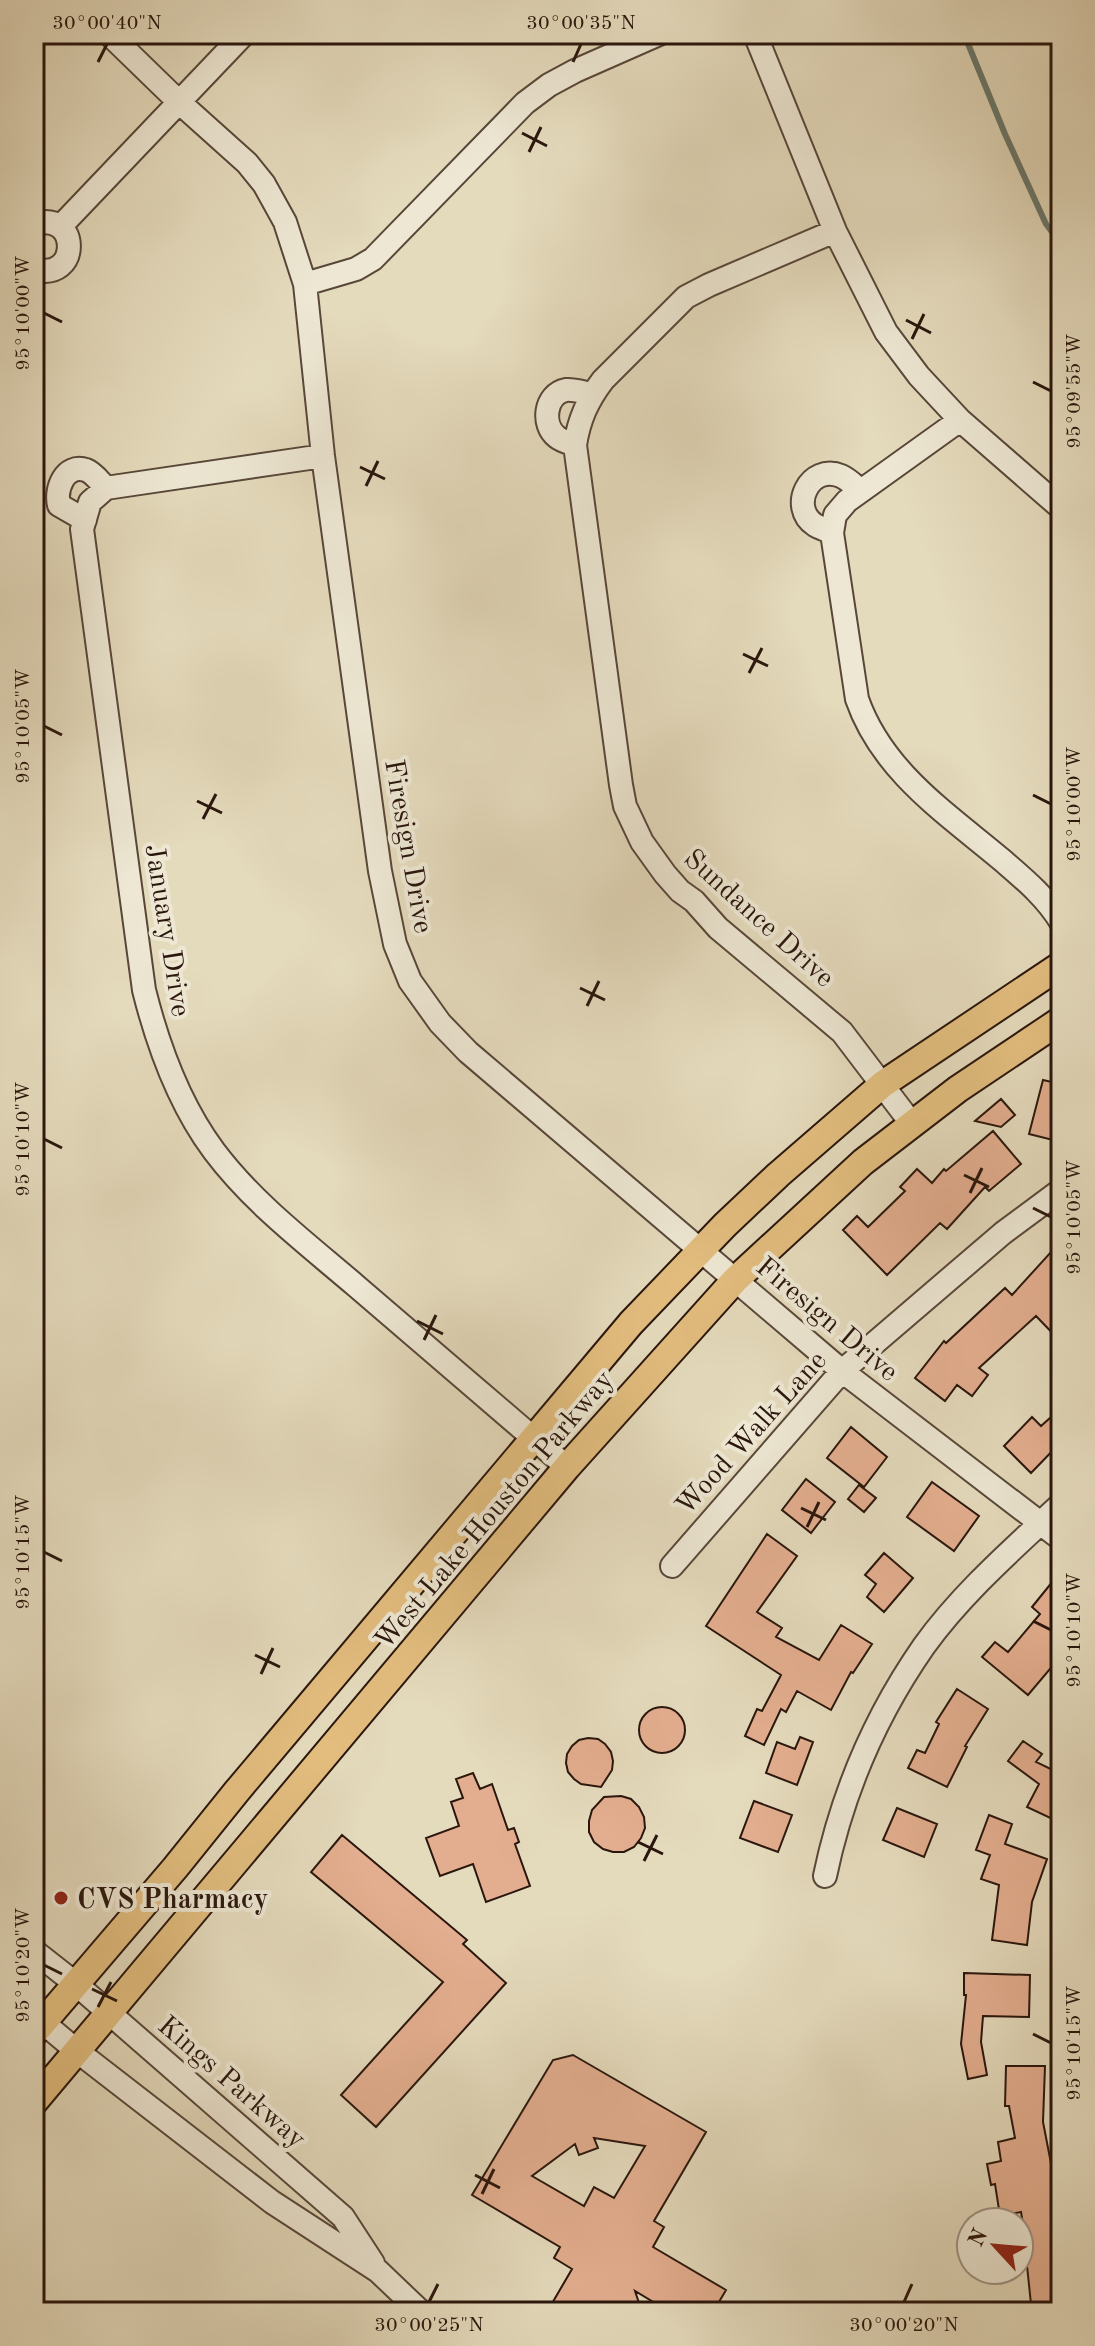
<svg xmlns="http://www.w3.org/2000/svg" width="1095" height="2346" viewBox="0 0 1095 2346" font-family="'Old Standard TT',serif">
	<style>
		.lines { fill: none; stroke-linecap: round; stroke-linejoin: round }
		.stream { stroke: #6a796e; stroke-width: 6 }
		.building { fill: #e3ae8f; stroke: #2a160d; stroke-width: 2; fill-rule: evenodd }
		.minor-casing { stroke: #584739; stroke-width: 26 }
		.major-casing { stroke: #2a160d; stroke-width: 30 }
		.minor { stroke: #ede7d3; stroke-width: 22 }
		.major { stroke: #e2bd7e; stroke-width: 26 }
		.ticks { fill: none; stroke: #2a160d; stroke-width: 3 }
		.poi-dot { fill: #8f2418; stroke: #ede7d3; stroke-width: 3 }
		.labels { text-anchor: middle; stroke-width: 8; stroke-linejoin: round; paint-order: stroke }
		.street-label { font-size: 28px; fill: #2a160d; stroke: #ede7d3 }
		.poi-label { font-size: 28px; font-weight: bold; fill: #2a160d; stroke: #ede7d3; text-anchor: start }
		.neatline { fill: none; stroke: #2a160d; stroke-width: 3 }
		.ticks-label { font-size: 20px; text-anchor: middle; fill: #2a160d }
	</style>
	<rect width="100%" height="100%" fill="#e4dabc"/>
	<filter id="stains"><feTurbulence type="fractalNoise" baseFrequency=".0025" numOctaves="4"/><feColorMatrix values="0 0 0 0 .2 0 0 0 0 .09 0 0 0 0 .02 0 0 0 .5 -.17"/></filter>
	<radialGradient id="worn" r=".72"><stop offset=".6" stop-color="#630" stop-opacity="0"/><stop offset="1" stop-color="#630" stop-opacity=".3"/></radialGradient>
	<g class="lines">
		<path class="stream" d="M964,34l41,100 41,90 15,20"/>
	</g>
	<path class="building" d="M1043,1080l18,4v17l-3,12 3,1v28l-32,-8z
		M1001,1099l14,16 -14,12 -26,-6z
		M993,1131l28,33 -32,27 -4,-4 -38,42 -7,-6 -53,52 -44,-45 14,-14 11,11 37,-36 -5,-4 17,-18 15,14 12,-14 2,2z
		M1061,1241v101l-25,-26 -57,52 9,7 -16,21 -15,-11 -12,16 -30,-23 29,-37 2,2 59,-55 7,7z
		M1061,1408v34l-30,31 -27,-27 28,-29 9,9z
		M851,1427l36,30 -23,30 -37,-29z
		M806,1479l29,23 -24,31 -29,-23z
		M932,1482l47,34 -25,35 -47,-34z
		M859,1485l17,13 -12,14 -16,-13z
		M767,1534l30,22 -40,56 25,16 -6,9 43,23 22,-35 31,19 -19,29 -2,-1 -20,38 -34,-19 -11,21 -5,-3 -17,36 -19,-9 12,-27 5,2 19,-36 -75,-49z
		M884,1553l29,25 -29,34 -17,-15 9,-13 -11,-9z
		M1061,1571v85l-33,39 -46,-38 13,-15 13,10 32,-38 -8,-7z
		M957,1689l31,20 -23,37 2,1 -20,40 -39,-19 9,-18 8,3 14,-29 -3,-2z
		M639 1730a23 23 0 1 1 46 0a23 23 0 1 1-46 0Z
		M800,1737l13,5 -16,43 -31,-12 11,-31 18,7z
		M588,1738l10,1 7,5 6,8 2,9 -1,9 -11,17 -20,-3 -7,-5 -6,-7 -2,-9 1,-9 5,-8 7,-6z
		M1023,1741l19,13 -6,8 25,12v49l-34,-16 12,-23 -31,-23z
		M473,1773l7,16 12,-5 16,46 6,-2 5,14 -4,2 15,42 -44,16 -13,-38 -33,12 -14,-38 33,-12 -8,-24 12,-4 -7,-19z
		M621,1796l10,3 8,8 5,10 1,11 -4,10 -7,9 -10,5h-11l-10,-3 -9,-7 -5,-10v-11l3,-11 12,-13z
		M754,1801l38,14 -14,37 -38,-14z
		M897,1808l40,16 -13,33 -41,-17z
		M989,1815l23,9 -7,20 42,15 -15,43 -5,43 -35,-5 7,-55 -18,-6 9,-24 -14,-5z
		M342,1835l125,105 -4,4 43,39 -130,144 -35,-32 102,-113 -132,-110z
		M964,1973l66,2 -1,42 -46,-1 -2,26 6,33 -19,4 -7,-35 5,-49h-2z
		M573,2055l133,77 -52,89 10,6 -11,20 73,43 -13,22h-43l-35,-21 7,21h-95l25,-43 -18,-11 6,-11 -88,-52 81,-135zM594,2138l51,8 -31,52 -20,-11 -10,19 -52,-30 43,-32 4,11 19,-7z
		M1006,2066h39l-2,56 12,62 6,-1v42l-6,1 6,75 -30,3 -5,-48 2,-1 -7,-43 -21,4 -5,-32 -4,1 -4,-21 14,-3 -3,-19 17,-4 -6,-32h-4z"/>
	<g class="lines">
		<defs>
			<path id="minor" d="M109,34l70,68 68,61 17,21 21,38 20,62 18,172 57,415 15,73 15,37 30,42 28,29 374,319 219,168
				M755,34l80,197 51,101 33,44 41,44 101,88
				M34,224c47,-14 46,59 0,45
				M60,227l184,-193
				M835,231l-126,54 -23,12 -83,83c-16,21 -24,40 -28,65l46,340 4,21 17,36 23,32 15,17 14,10 24,27 124,104 70,92
				M305,284l51,-15 17,-10 152,-156 24,-18 26,-14 84,-37
				M960,420l-113,81 -12,14 -3,18 25,166c25,72 89,114 145,161 22,19 44,37 59,62
				M575,445c-5,-2 -13,-4 -18,-8 -16,-12 -12,-43 9,-47 8,-1 19,3 26,4
				M323,456l-217,32 -16,14 -8,27 62,461c14,56 35,114 70,161 39,52 92,92 141,134 71,61 141,121 212,182
				M85,520l-26,-15c-4,-16 6,-42 27,-35 8,3 14,12 20,18
				M832,533c-5,-3 -12,-5 -17,-8 -27,-18 -5,-62 26,-49 7,3 14,10 20,15
				M672,1566l170,-195 161,-138 58,-43
				M825,1876c17,-82 51,-161 99,-230 38,-53 90,-98 137,-142
				M34,1951l42,33 267,233 30,46
				M34,2015l43,36 195,151 106,69 43,41"/>
			<path id="major" d="M34,2033l141,-165 62,-77 394,-468 94,-98 53,-50 105,-91 178,-119
				M34,2102l533,-635 168,-187 128,-118 95,-73 103,-69"/>
		</defs>
		<use href="#minor" class="minor-casing"/>
		<use href="#major" class="major-casing"/>
		<use href="#minor" class="minor"/>
		<use href="#major" class="major"/>
	</g>
	<path class="ticks" d="M98,62l9,-18M573,62l8,-18M522,133l25,13M529,152l12,-25M44,313l18,9M906,320l25,13M912,339l12,-25M1033,382l18,9M360,467l25,12M366,486l12,-25M743,654l25,12M749,673l13,-25M44,726l18,9M1033,795l18,9M197,801l25,12M203,819l13,-25M580,988l25,12M587,1006l12,-25M44,1139l18,9M964,1175l25,12M970,1193l12,-25M1033,1208l18,9M417,1321l26,13M424,1340l12,-25M801,1508l25,12M807,1527l12,-25M44,1552l18,9M1033,1621l18,9M255,1655l25,12M261,1674l12,-26M638,1842l25,12M644,1861l13,-26M44,1965l18,9M92,1989l25,12M98,2007l13,-25M1033,2034l18,9M475,2175l25,13M482,2194l12,-25M429,2302l9,-18M904,2302l8,-18"/>
	<circle class="poi-dot" cx="61" cy="1898" r="8"/>
	<g class="labels">
		<g class="street-label">
			<text transform="translate(410 846) rotate(80)" y="10">Firesign Drive</text>
			<text transform="translate(760 917) rotate(42)" y="10">Sundance Drive</text>
			<text transform="translate(169 930) rotate(81)" y="10">January Drive</text>
			<text transform="translate(828 1318) rotate(40)" y="10">Firesign Drive</text>
			<text transform="translate(750 1432) rotate(-48)" y="10">Wood Walk Lane</text>
			<text transform="translate(493 1509) rotate(-50)" y="10">West Lake Houston Parkway</text>
			<text transform="translate(233 2081) rotate(41)" y="10">Kings Parkway</text>
		</g>
		<g class="poi-label">
			<text x="77" y="1908">CVS Pharmacy</text>
		</g>
	</g>
	<rect width="1095" height="2346" fill="none" stroke="#e4dabc" stroke-width="88"/>
	<g transform="translate(995 2246) rotate(296)"><circle r="38" fill="#ede7d3" stroke="#9f9384" stroke-width="2"/>
	<path d="M0-6L14 30L0 20L-14 30Z" fill="#8f2418"/>
	<text y="-12" font-size="22" font-weight="bold" text-anchor="middle" fill="#2a160d">N</text>
	</g>
	<rect x="44" y="44" width="1007" height="2258" class="neatline"/>
	<g class="ticks-label">
		<text x="107" y="29">30°00'40"N</text>
		<text x="581" y="29">30°00'35"N</text>
		<text transform="translate(22 313) rotate(-90)" y="7">95°10'00"W</text>
		<text transform="translate(1073 391) rotate(-90)" y="7">95°09'55"W</text>
		<text transform="translate(22 726) rotate(-90)" y="7">95°10'05"W</text>
		<text transform="translate(1073 804) rotate(-90)" y="7">95°10'00"W</text>
		<text transform="translate(22 1139) rotate(-90)" y="7">95°10'10"W</text>
		<text transform="translate(1073 1217) rotate(-90)" y="7">95°10'05"W</text>
		<text transform="translate(22 1552) rotate(-90)" y="7">95°10'15"W</text>
		<text transform="translate(1073 1630) rotate(-90)" y="7">95°10'10"W</text>
		<text transform="translate(22 1965) rotate(-90)" y="7">95°10'20"W</text>
		<text transform="translate(1073 2043) rotate(-90)" y="7">95°10'15"W</text>
		<text x="429" y="2331">30°00'25"N</text>
		<text x="904" y="2331">30°00'20"N</text>
	</g>
	<rect width="100%" height="100%" filter="url(#stains)"/>
	<rect width="100%" height="100%" fill="url(#worn)"/>
</svg>
